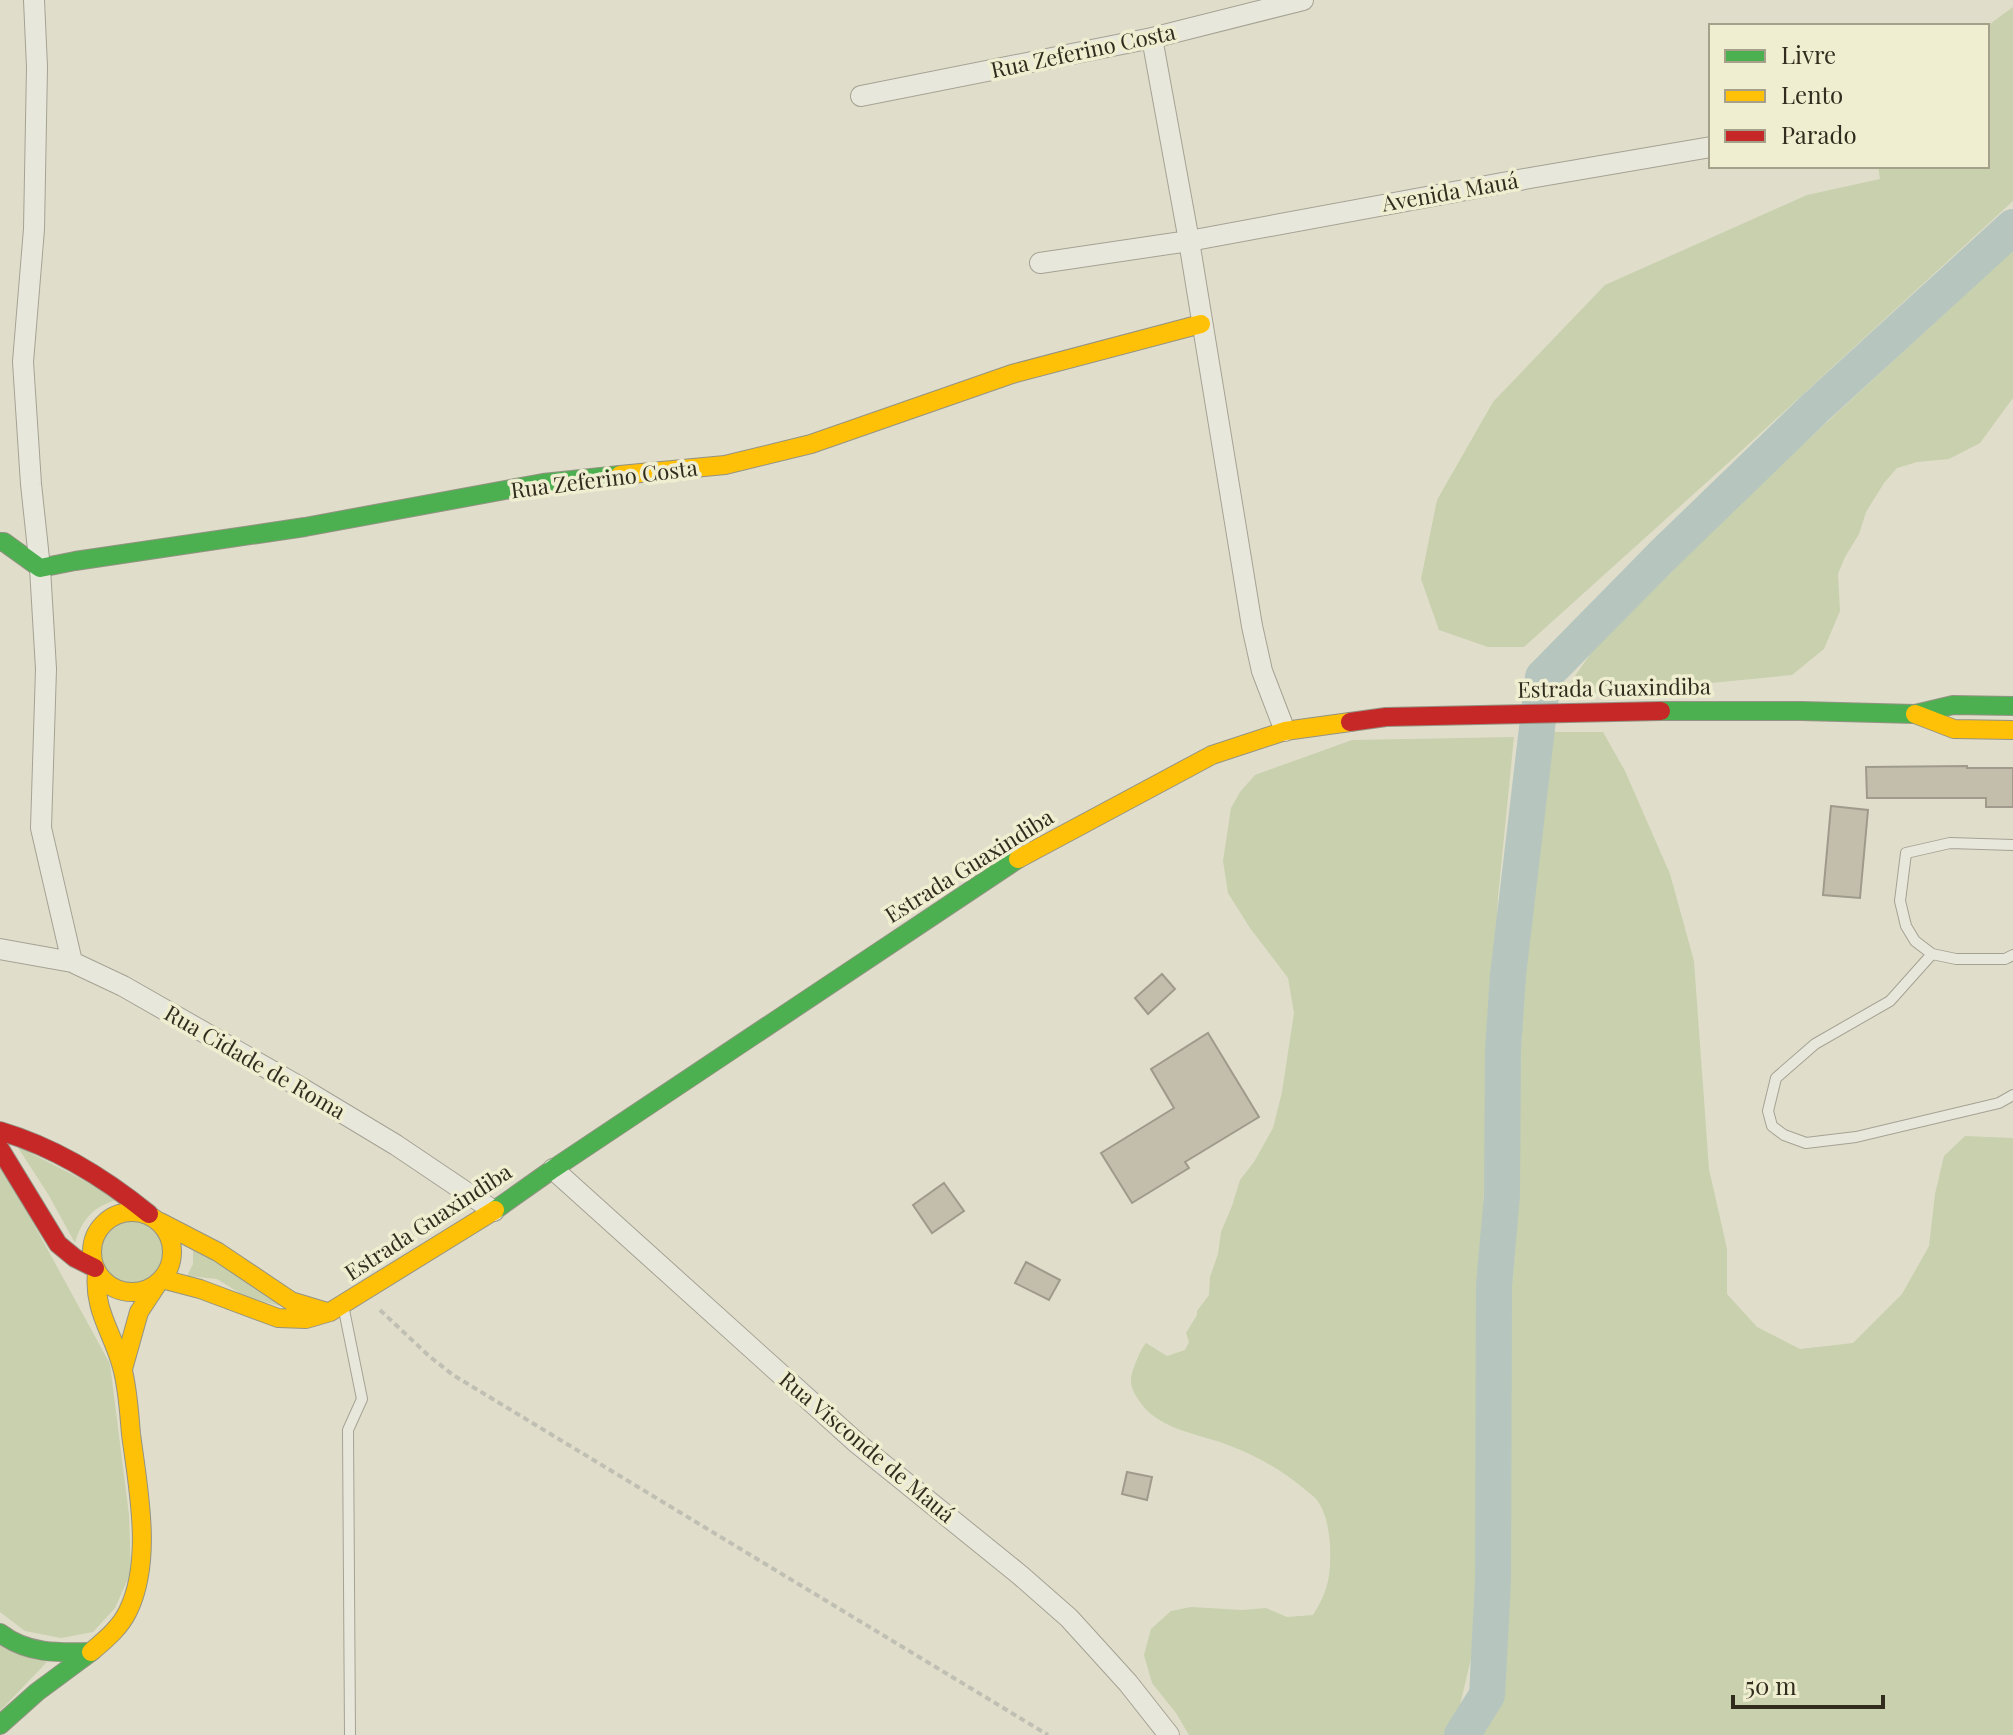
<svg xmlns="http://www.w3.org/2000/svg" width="2013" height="1735" viewBox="0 0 2013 1735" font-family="'Playfair Display',serif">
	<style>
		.green { fill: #c8d0ae }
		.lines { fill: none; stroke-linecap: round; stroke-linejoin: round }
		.river { stroke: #b6c6bf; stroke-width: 36 }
		.building { fill: #c3beac; stroke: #9f9a8b; stroke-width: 2 }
		.lane-casing { stroke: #a5a294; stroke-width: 12 }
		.street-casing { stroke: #a5a294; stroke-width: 22 }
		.fast-casing { stroke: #949284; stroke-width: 20 }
		.slow-casing { stroke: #949284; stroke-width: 20 }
		.jam-casing { stroke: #949284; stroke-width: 20 }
		.path { stroke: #c0bfb3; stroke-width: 4; stroke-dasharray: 6 4; stroke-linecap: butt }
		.lane { stroke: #e8e7db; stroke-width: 10 }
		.street { stroke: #e8e7db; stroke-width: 20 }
		.fast { stroke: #4caf50; stroke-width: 18 }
		.slow { stroke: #ffc107; stroke-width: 18 }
		.jam { stroke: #c62828; stroke-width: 18 }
		.labels { text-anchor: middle; stroke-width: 7; stroke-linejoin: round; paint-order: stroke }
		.street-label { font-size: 22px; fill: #312c1e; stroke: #f0eed1 }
	</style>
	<rect width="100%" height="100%" fill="#e0deca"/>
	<path class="green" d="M2013,7v194l-275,253 -214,193h-36l-49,-17 -18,-51 16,-79 56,-98 112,-117 202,-90 73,-16 -2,-13h109v-140z
		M2013,250v148l-33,45 -31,16 -32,3 -20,6 -13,15 -18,29 -7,22 -14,23 -7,17 2,37 -16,38 -32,26 -204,20 -20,-9 21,-30 8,-21z
		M1553,732h50l22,39 45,103 24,87 15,208 18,80v45l30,33 43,22 53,-6 49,-49 27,-48 6,-52 9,-38 21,-20 48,2v597h-533l4,-8 14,-99 9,-334 19,-337z
		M1514,737l-16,160 -15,313 -8,432 -20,84 -6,9h-260l-13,-22 -24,-30 -8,-28 7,-26 20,-18 20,-4 51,3 24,-2 21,9 26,-2c16,-25 18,-41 17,-70 -1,-15 -4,-34 -14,-46 -3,-4 -10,-8 -14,-12 -22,-18 -47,-32 -74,-42 -31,-12 -71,-15 -90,-46 -7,-11 -9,-17 -5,-29 4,-10 6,-18 13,-27l21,13 18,-6 4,-8 -3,-9 11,-18v-4l12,-16 1,-18 8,-23 3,-22 11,-26 8,-26 14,-18 19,-34 9,-36 12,-79 -6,-35 -38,-50 -22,-35 -5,-32 8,-53 9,-16 15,-17 97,-35z
		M17,1146l103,53c-25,6 -38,19 -45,44l-27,-49z
		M0,1167l6,6 104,191 19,151 2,57 -16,36 -22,24 -32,6 -36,-7 -25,-19z
		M99 1253a33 33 0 1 1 66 0a33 33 0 1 1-66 0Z
		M193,1248l102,62 -49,-13 -29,-18 -30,-3 6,-12z
		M0,1643l47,19 -47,49z"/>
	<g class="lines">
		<path class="river" d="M1462,1735l25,-40 6,-114 1,-295 8,-91 1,-145 5,-75 35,-298 118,-120 154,-149 198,-181"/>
	</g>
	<path class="building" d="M1967,766v2h46v39h-27v-9h-119l-1,-31z
		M1831,806l37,4 -8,88 -37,-3z
		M1162,974l13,15 -27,25 -13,-16z
		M1208,1033l51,84 -74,45 4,6 -57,35 -31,-50 73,-45 -23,-39z
		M944,1183l20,28 -32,22 -19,-28z
		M1026,1262l34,18 -11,20 -34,-17z
		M1127,1472l25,5 -5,23 -25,-6z"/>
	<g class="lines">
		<defs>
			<path id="lane" d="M2013,845l-63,-2 -44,10 -6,48 6,25 9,15 17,13 24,5h49l8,-4
				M1932,954l-42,47 -75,43 -39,34 -8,33 4,15 12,9 22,8 50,-6 143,-34 14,-8
				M344,1310l18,89 -14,31 2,305"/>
			<path id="street" d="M34,0l3,67 -3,162 -11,133 8,122 9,84 6,101 -5,159 31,134
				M1152,38l37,203 63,385 10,45 23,60
				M861,96l291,-58 151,-38
				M1040,263l149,-22 341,-63 181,-31
				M0,949l72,13 51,24 170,97 103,62 98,66
				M553,1169l305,275 162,131 49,43 59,65 41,52"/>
			<path id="fast" d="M0,542h4l36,26 35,-7 230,-34 238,-44 77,-8
				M1661,711h140l114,3 38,-9 60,1
				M495,1210l58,-41 465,-310
				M0,1633c27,21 58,20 91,19
				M0,1725l37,-33 54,-40"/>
			<path id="slow" d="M620,475l105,-10 86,-21 201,-70 189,-50
				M1915,714l39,15 59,1
				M1018,859l194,-104 73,-24 65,-9
				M92 1252a40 40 0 1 1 80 0a40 40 0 1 1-80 0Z
				M160,1222l58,30 73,49 33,10
				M162,1279l38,10 78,29 28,1 24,-7 165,-102
				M123,1369l16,-57 19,-29
				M91,1652c14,-12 29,-24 37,-41 25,-51 10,-123 3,-177 -2,-22 -3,-45 -9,-67 -9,-34 -29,-57 -25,-94"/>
			<path id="jam" d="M1350,722l36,-5 275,-6
				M0,1131c54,16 106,48 149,83
				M0,1149l58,95 17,14 20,10"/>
		</defs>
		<use href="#lane" class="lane-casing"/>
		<use href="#street" class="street-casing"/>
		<use href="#fast" class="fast-casing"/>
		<use href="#slow" class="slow-casing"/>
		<use href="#jam" class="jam-casing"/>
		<path class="path" d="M380,1310l49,46 24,19 595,360"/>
		<use href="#lane" class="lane"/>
		<use href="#street" class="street"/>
		<use href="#fast" class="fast"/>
		<use href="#slow" class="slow"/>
		<use href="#jam" class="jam"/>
	</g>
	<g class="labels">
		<g class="street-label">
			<text transform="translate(1083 51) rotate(-12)" y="8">Rua Zeferino Costa</text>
			<text transform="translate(1450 192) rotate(-10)" y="8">Avenida Mauá</text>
			<text transform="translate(604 479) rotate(-7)" y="8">Rua Zeferino Costa</text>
			<text transform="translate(1614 688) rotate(-1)" y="8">Estrada Guaxindiba</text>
			<text transform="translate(969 866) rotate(-32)" y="8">Estrada Guaxindiba</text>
			<text transform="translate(255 1062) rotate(30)" y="8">Rua Cidade de Roma</text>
			<text transform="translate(428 1222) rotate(-33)" y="8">Estrada Guaxindiba</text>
			<text transform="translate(867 1447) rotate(40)" y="8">Rua Visconde de Mauá</text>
		</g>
	</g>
	<rect x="1709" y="24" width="280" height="144" fill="#f0eed1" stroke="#a4a089" stroke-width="2"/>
	<rect x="1725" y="50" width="40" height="12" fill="#4caf50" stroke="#a4a089" stroke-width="2"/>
	<text x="1781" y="64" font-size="24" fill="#312c1e">Livre</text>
	<rect x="1725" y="90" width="40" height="12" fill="#ffc107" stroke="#a4a089" stroke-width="2"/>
	<text x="1781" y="104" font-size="24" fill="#312c1e">Lento</text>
	<rect x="1725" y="130" width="40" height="12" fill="#c62828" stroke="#a4a089" stroke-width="2"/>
	<text x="1781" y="144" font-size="24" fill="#312c1e">Parado</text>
	<path d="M1733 1695v12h150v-12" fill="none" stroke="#312c1e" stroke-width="4"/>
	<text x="1745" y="1695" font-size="24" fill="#312c1e" stroke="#f0eed1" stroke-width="6" paint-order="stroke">50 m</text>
</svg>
